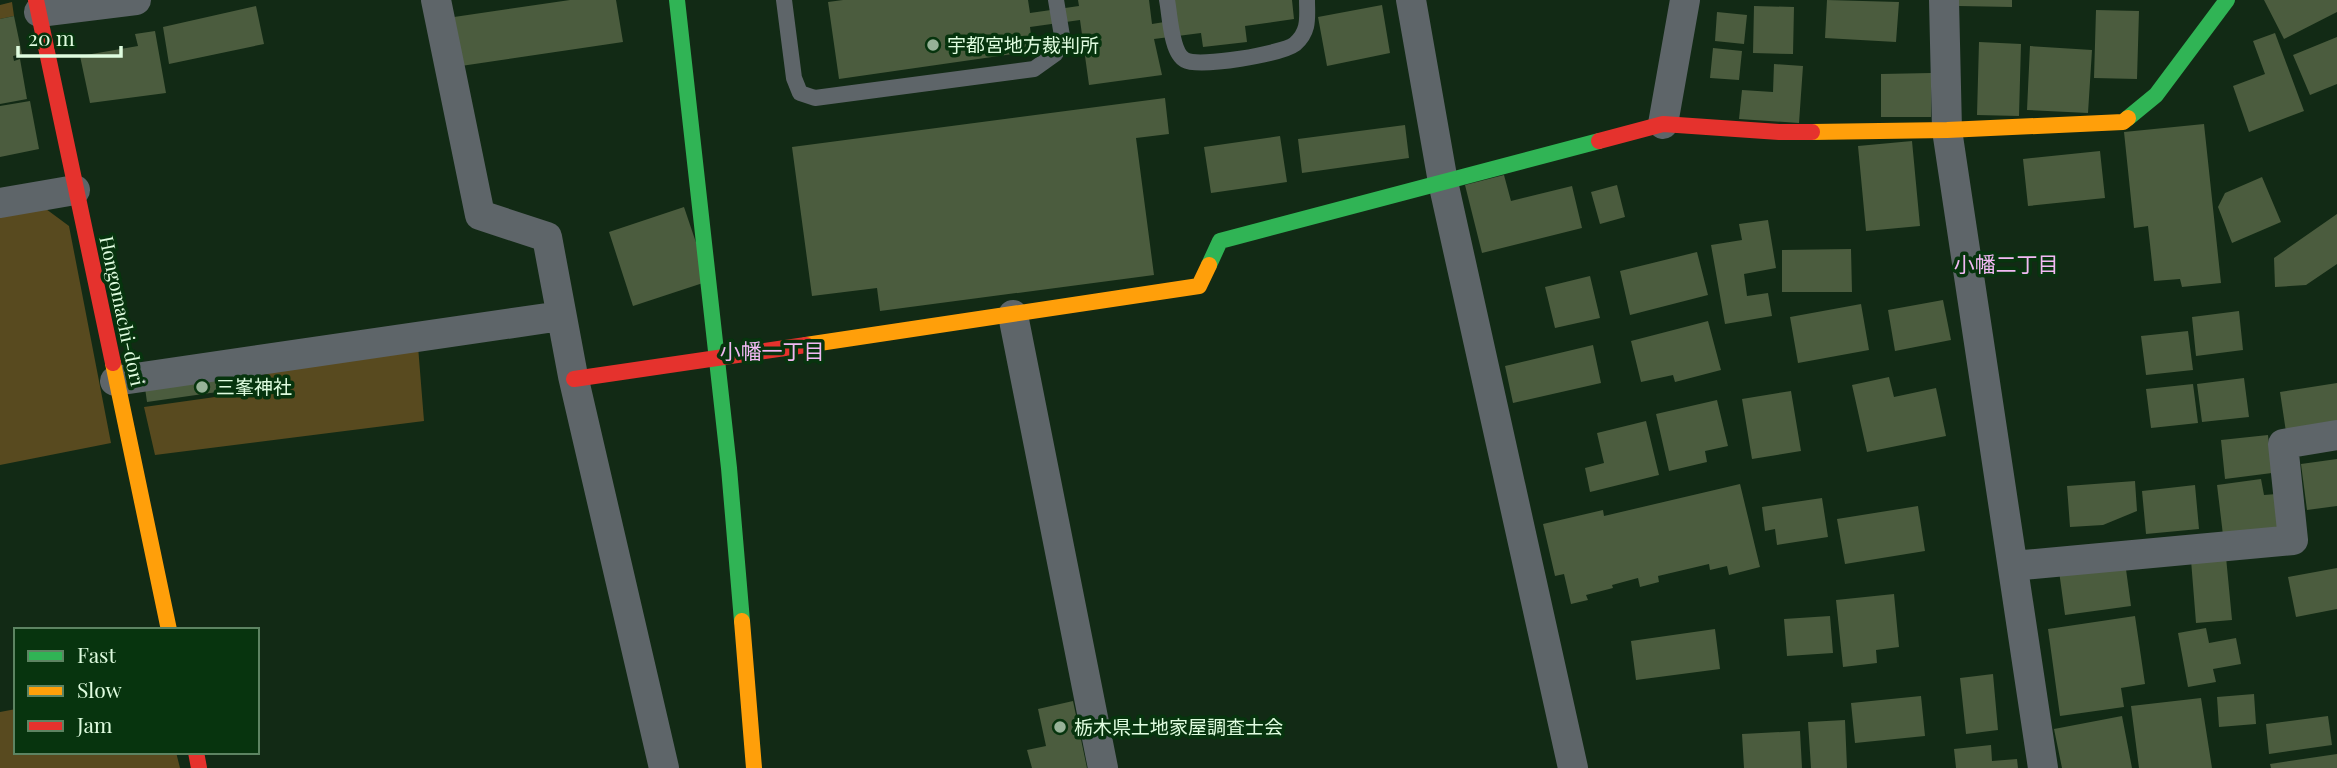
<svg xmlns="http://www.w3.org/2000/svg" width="2337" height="768" viewBox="0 0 2337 768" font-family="'Playfair Display','Noto Sans JP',serif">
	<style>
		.green { fill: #584a1f }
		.building { fill: #4b5c3e }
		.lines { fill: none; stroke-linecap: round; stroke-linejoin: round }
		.lane { stroke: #5e6569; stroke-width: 16 }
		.street { stroke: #5e6569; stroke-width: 30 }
		.fast { stroke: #30b455; stroke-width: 16 }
		.slow { stroke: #ff9f0a; stroke-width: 16 }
		.jam { stroke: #e5322d; stroke-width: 16 }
		.poi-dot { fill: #97b298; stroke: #07340e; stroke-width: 2.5 }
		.labels { text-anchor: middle; stroke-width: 7; stroke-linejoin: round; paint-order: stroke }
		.poi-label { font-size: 19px; fill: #dffcdf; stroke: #07340e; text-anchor: start }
		.street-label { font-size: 19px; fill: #dffcdf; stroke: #07340e }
		.neighbourhood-label { font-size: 21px; fill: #f1b9f3; stroke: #07340e }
	</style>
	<rect width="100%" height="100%" fill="#122a15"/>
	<path class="green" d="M12,2l2,14 -14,3v-14z
		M46,209l23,17 42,217 -111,22v-248z
		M418,346l6,75 -269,34 -11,-48 121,-17 -1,-22z
		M16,709v43h160l4,16h-180v-56z"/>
	<path class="building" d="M570,0h46l7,42 -162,24 -7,-49z
		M843,0h185l2,13 49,-7 -1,-6h71l3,24 25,-4 -3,-20h118l2,19 -49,7 2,16 -44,5 -2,-14 -47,6 8,36 -73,10 -9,-65 -50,7 3,24 -194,28 -11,-77z
		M1827,0l72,2 -3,40 -71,-4z
		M1959,0h53v7l-53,-1z
		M2264,0h73v12l-53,27z
		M1382,5l8,48 -63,13 -9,-49z
		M256,6l8,38 -95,20 -6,-37z
		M1754,6l40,1 -1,47 -40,-1z
		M2096,10l43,1 -2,68 -43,-1z
		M1717,12l30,3 -3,29 -29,-3z
		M14,16l8,38 -9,2 1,5 6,-2 7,40 -27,5v-85z
		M155,31l11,62 -76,10 -10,-47 58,-10 -3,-12z
		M2275,33l29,78 -55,21 -16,-46 32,-12 -12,-33z
		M2337,37v47l-27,11 -17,-40z
		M1979,42l42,2 -2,72 -42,-1z
		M2030,46l62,4 -4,63 -61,-3z
		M1713,48l29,3 -3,29 -29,-2z
		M1774,64l29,2 -4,57 -60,-4 3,-29 31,2z
		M1931,73v44h-50v-43z
		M1165,98l4,36 -33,4 18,137 -274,36 -3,-23 -65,8 -20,-149z
		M30,101l9,48 -39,8v-51z
		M2204,124l17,159 -39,4 -2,-8 -26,2 -6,-55 -14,2 -10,-96z
		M1405,125l4,33 -107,15 -4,-34z
		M1280,136l7,46 -76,11 -7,-46z
		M1912,141l8,85 -54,5 -8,-85z
		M2100,151l5,47 -77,8 -5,-47z
		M1504,175l7,26 61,-15 10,42 -100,25 -17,-68z
		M2262,177l19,45 -49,21 -14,-36 7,-14z
		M1617,185l8,32 -25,7 -9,-32z
		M684,207l25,74 -76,25 -24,-74z
		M2337,214v50l-31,21 -31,2 -1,-29z
		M1768,220l8,48 -32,6 3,22 21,-3 4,23 -47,8 -14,-79 31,-5 -3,-16z
		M1851,249l1,43h-70v-42z
		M1697,252l11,43 -78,20 -10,-44z
		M1590,276l10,42 -45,10 -10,-41z
		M1943,300l8,40 -56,11 -7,-41z
		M1861,304l8,46 -71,13 -8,-46z
		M2239,311l4,39 -47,6 -4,-39z
		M1708,321l13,49 -46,12 -2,-7 -32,7 -10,-41z
		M2188,331l5,39 -47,5 -5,-39z
		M1593,345l8,38 -88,20 -8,-37z
		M257,371l3,15 -113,16 -2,-14z
		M1889,377l5,20 42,-9 10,48 -79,16 -15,-67z
		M2244,378l5,39 -47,5 -5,-38z
		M2337,383v41l-51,8 -6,-40z
		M2193,384l5,39 -47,5 -5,-39z
		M1791,391l10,60 -49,8 -10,-60z
		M1717,400l11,46 -23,5 2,11 -38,9 -13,-57z
		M1646,421l13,54 -69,17 -5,-24 19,-5 -7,-30z
		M2268,435l4,38 -47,6 -4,-39z
		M2337,459v47l-30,4 -6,-46z
		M2261,479l3,16 13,-1 5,34 -59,7 -6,-50z
		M2135,481l2,30 -34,14 -33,2 -3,-41z
		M1740,484l20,83 -31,8 -2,-9 -17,4 -1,-6 -51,12 1,6 -19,5 -2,-9 -26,7 1,3 -27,7 2,5 -17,4 -7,-30 -9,2 -12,-52 60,-14 1,6z
		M2195,485l4,44 -53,5 -4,-43z
		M1822,498l6,39 -51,8 -2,-16 -10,2 -3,-24z
		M1918,506l7,45 -80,13 -8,-45z
		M2226,557l6,63 -36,3 -5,-63z
		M2125,562l6,44 -66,9 -6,-44z
		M2337,568v41l-41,8 -8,-40z
		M1894,594l5,53 -23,3 1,13 -34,4 -7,-67z
		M1830,616l3,37 -46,3 -3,-37z
		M2135,616l10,68 -24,4 3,19 -64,9 -12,-87z
		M2206,628l3,15 27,-5 5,26 -28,5 3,13 -28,5 -10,-54z
		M1715,629l5,40 -84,11 -5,-39z
		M1993,674l5,56 -32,4 -6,-56z
		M2254,694l2,30 -37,3 -2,-30z
		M1921,696l4,40 -70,7 -4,-40z
		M2201,698l11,70h-73l-8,-62z
		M1073,701l14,67h-55l-5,-18 19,-4 -8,-37z
		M2122,716l10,52h-70l-8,-39z
		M2328,716l4,29 -63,9 -3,-30z
		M1845,720l2,48h-36l-3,-46z
		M1800,731l2,37h-58l-2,-34z
		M1991,745l1,16 25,-2 1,9h-62l-2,-19z
		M2337,754v14h-66l-1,-4z"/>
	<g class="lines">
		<path class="lane" d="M784,0l10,78 6,15 15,5 219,-29 21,-15 8,-12 -7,-42
			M1167,0c3,15 4,53 18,60 14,8 97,-6 110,-16 15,-13 12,-27 12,-44"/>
		<path class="street" d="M436,0l44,215 67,22 26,139 91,392
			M1411,0l32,182 130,586
			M1944,0l3,130 96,638
			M39,12l97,-12
			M1663,124l22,-124
			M0,203l75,-13
			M1013,315l90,453
			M115,381l446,-65
			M2013,566l280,-26 -10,-96 54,-9"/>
		<path class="fast" d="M677,0l52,468 13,153
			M2128,118l28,-23 71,-95
			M1209,265l11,-24 379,-100"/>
		<path class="slow" d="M1812,132l135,-2 176,-8 5,-4
			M806,345l393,-59 10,-21
			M113,363l56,267
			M742,621l12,147"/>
		<path class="jam" d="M36,0l77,363
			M1599,141l64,-17 116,8h33
			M574,379l232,-34
			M196,752l3,16"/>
	</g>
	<g class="poi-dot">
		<circle cx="933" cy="45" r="7"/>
		<circle cx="202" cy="387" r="7"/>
		<circle cx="1060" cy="727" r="7"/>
	</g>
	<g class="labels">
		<g class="poi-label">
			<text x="947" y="52">宇都宮地方裁判所</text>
			<text x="216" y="394">三峯神社</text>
			<text x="1074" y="734">栃木県土地家屋調査士会</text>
		</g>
		<g class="street-label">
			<text transform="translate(122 311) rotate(78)" y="7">Hongomachi-dori</text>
		</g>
		<g class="neighbourhood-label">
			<text x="2006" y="272">小幡二丁目</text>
			<text x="772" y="359">小幡一丁目</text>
		</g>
	</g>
	<rect x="14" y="628" width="245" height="126" fill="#07340e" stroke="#5d8462" stroke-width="2"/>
	<rect x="28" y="651" width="35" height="10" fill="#30b455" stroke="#5d8462" stroke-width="2"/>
	<text x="77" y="663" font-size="21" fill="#dffcdf">Fast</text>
	<rect x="28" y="686" width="35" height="10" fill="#ff9f0a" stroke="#5d8462" stroke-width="2"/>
	<text x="77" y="698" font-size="21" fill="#dffcdf">Slow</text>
	<rect x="28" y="721" width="35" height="10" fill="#e5322d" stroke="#5d8462" stroke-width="2"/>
	<text x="77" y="733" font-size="21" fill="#dffcdf">Jam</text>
	<path d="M18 46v10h103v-10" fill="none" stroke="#dffcdf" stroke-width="3.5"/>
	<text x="28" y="46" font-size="21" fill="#dffcdf" stroke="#07340e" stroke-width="5" paint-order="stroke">20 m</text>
</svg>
